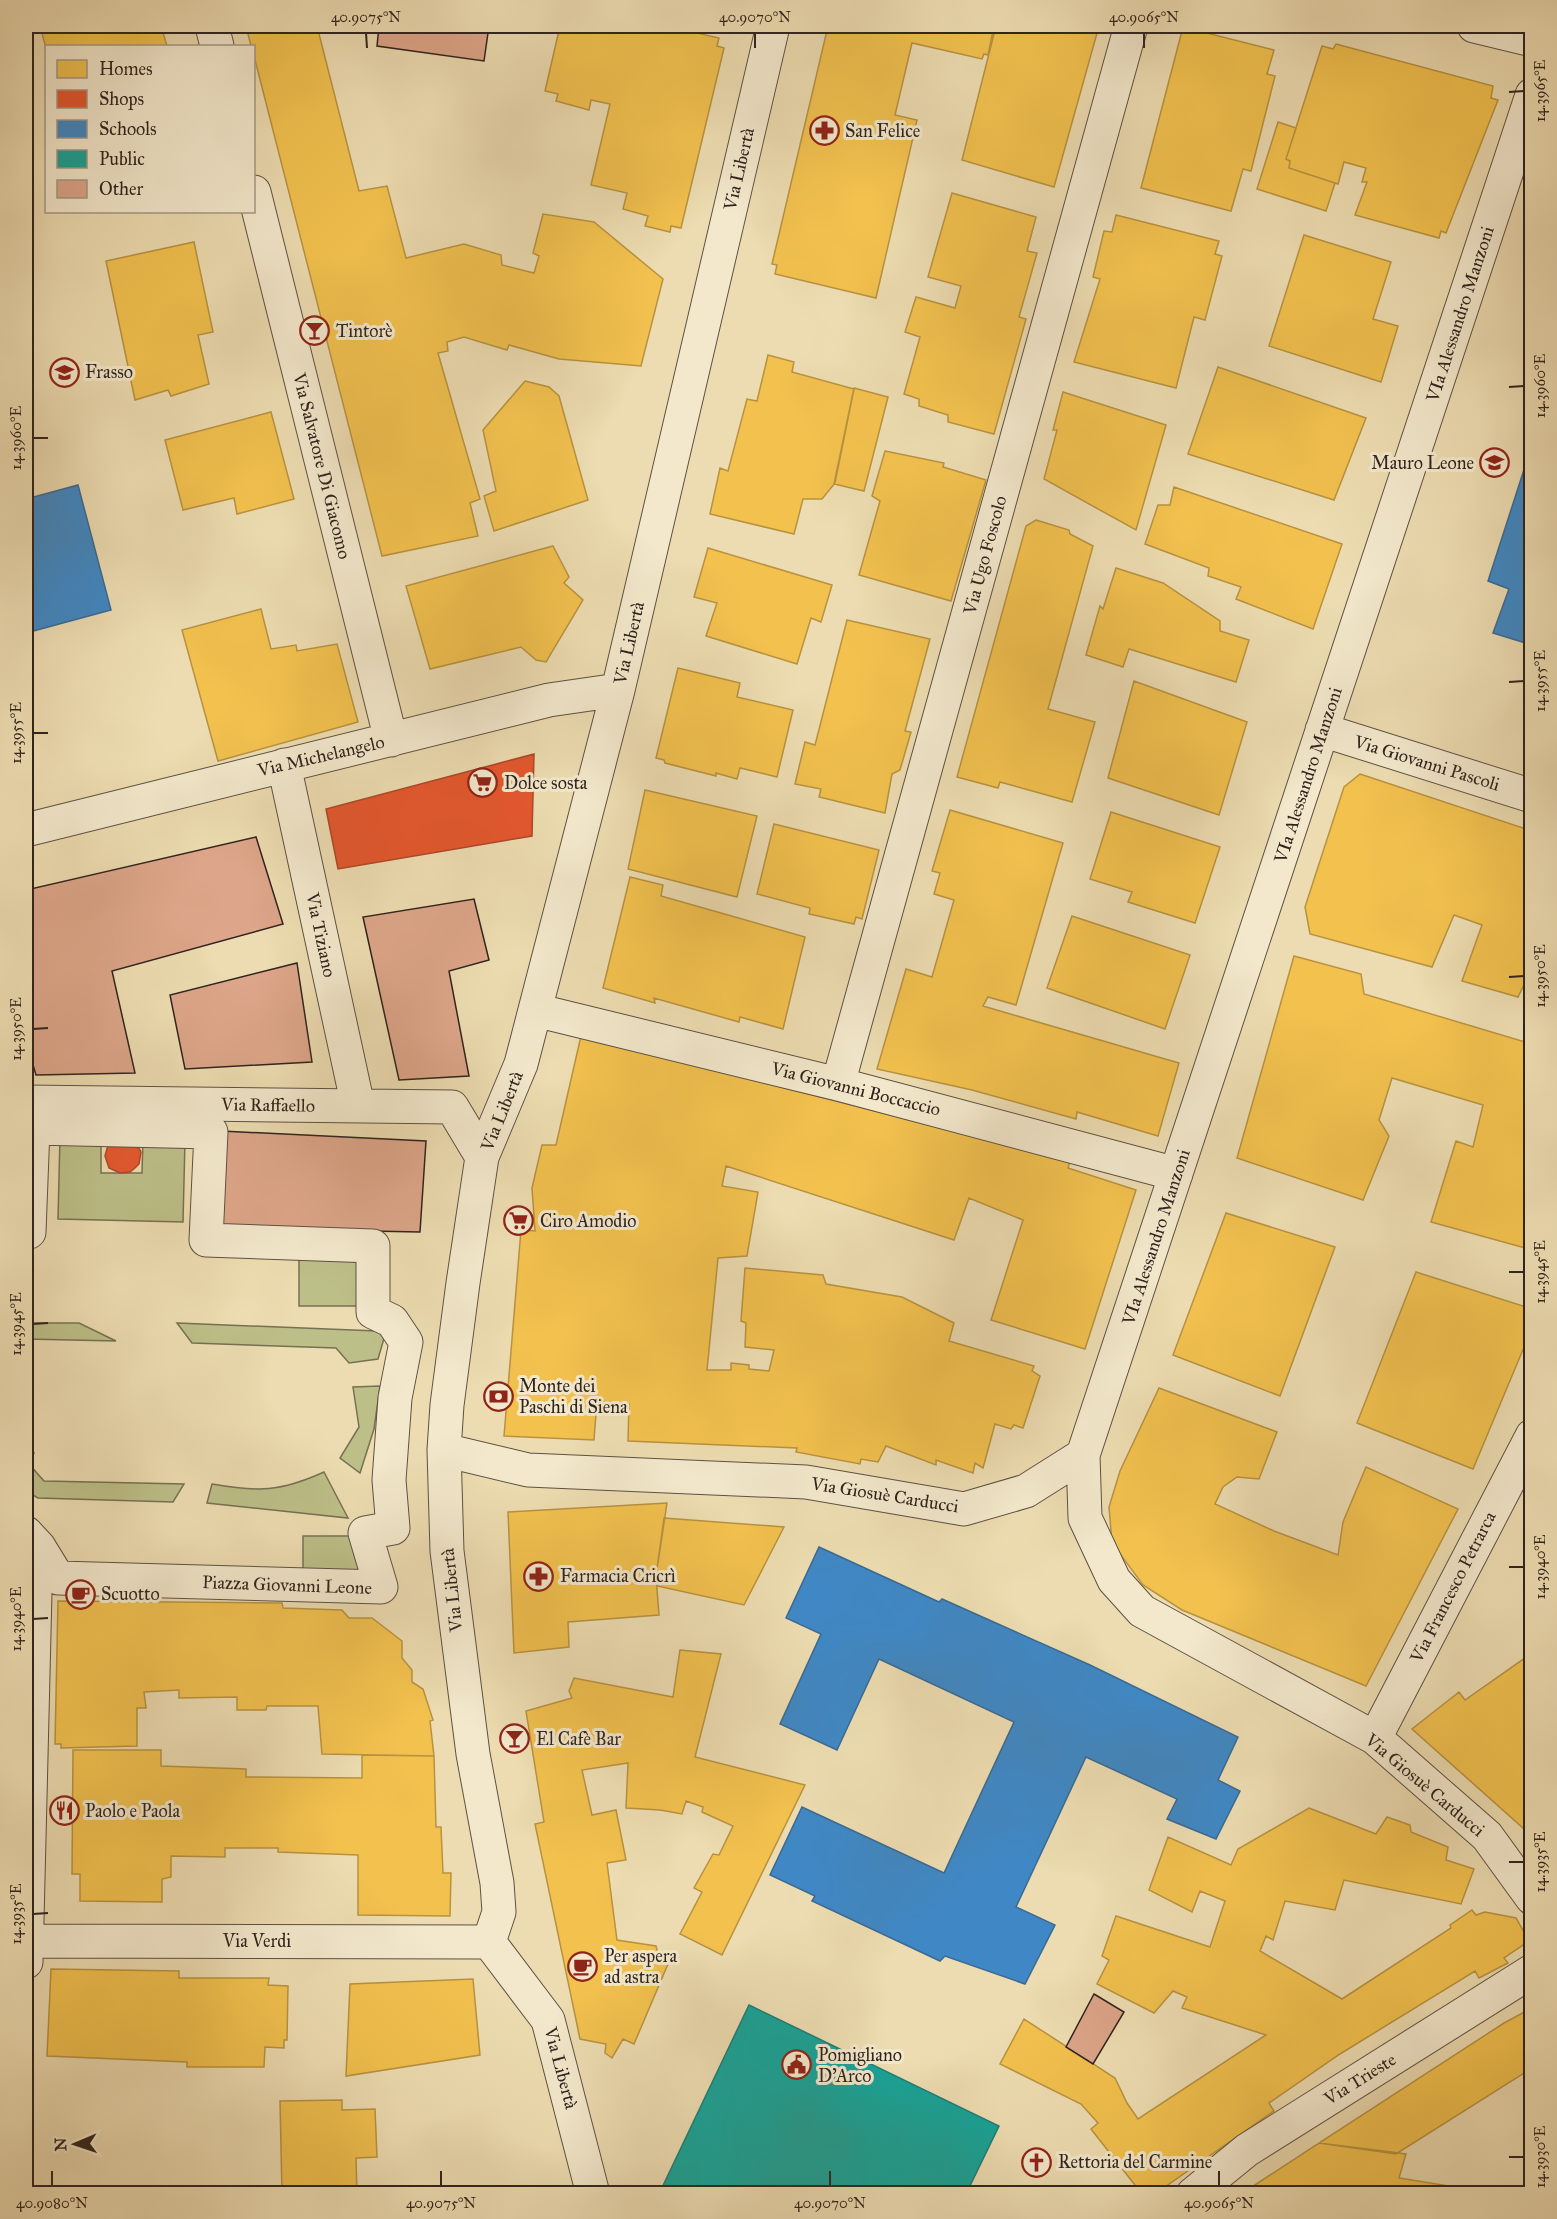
<svg xmlns="http://www.w3.org/2000/svg" width="1557" height="2219" viewBox="0 0 1557 2219" font-family="'IM FELL Great Primer',serif">
	<style>
		.green { fill: #bdbf88; stroke: #767153; stroke-width: 1.5 }
		.homes { fill: #f2c14e; stroke: #b89240; stroke-width: 1.5 }
		.shops { fill: #e4572e; stroke: #ae4729; stroke-width: 1.5 }
		.schools { fill: #3f88c5; stroke: #3a6a93; stroke-width: 1.5 }
		.public { fill: #17a398; stroke: #1e7d73; stroke-width: 1.5 }
		.building { fill: #dda589; stroke: #2f231e; stroke-width: 1.5 }
		.lines { fill: none; stroke-linecap: round; stroke-linejoin: round }
		.pedestrian-casing { stroke: #5e5143; stroke-width: 35 }
		.minor-casing { stroke: #5e5143; stroke-width: 35 }
		.pedestrian { stroke: #f3e8cc; stroke-width: 33 }
		.minor { stroke: #f3e8cc; stroke-width: 33 }
		.ticks { fill: none; stroke: #2f231e; stroke-width: 2 }
		.labels { text-anchor: middle; stroke-width: 6; stroke-linejoin: round; paint-order: stroke }
		.poi-label { font-size: 18px; fill: #2f231e; stroke: #f3e8cc; text-anchor: start }
		.street-label { font-size: 18px; fill: #2f231e; stroke: #f3e8cc }
		.neatline { fill: none; stroke: #2f231e; stroke-width: 2 }
		.ticks-label { font-size: 15px; text-anchor: middle; fill: #2f231e }
	</style>
	<rect width="100%" height="100%" fill="#eddcb1"/>
	<filter id="stains"><feTurbulence type="fractalNoise" baseFrequency=".00333" numOctaves="4"/><feColorMatrix values="0 0 0 0 .2 0 0 0 0 .09 0 0 0 0 .02 0 0 0 .5 -.17"/></filter>
	<radialGradient id="worn" r=".72"><stop offset=".6" stop-color="#630" stop-opacity="0"/><stop offset="1" stop-color="#630" stop-opacity=".3"/></radialGradient>
	<path class="green" d="M60,1137l41,1v35h41l1,-34 42,2 -2,81 -125,-3z
		M299,1257h63l-1,49h-62z
		M26,1323h53l37,18 -90,-2z
		M177,1323l200,8 8,4 -7,24 -29,4 -13,-15 -144,-5z
		M380,1386l-6,43 -14,44 -20,-15 19,-31 -6,-40z
		M26,1447l8,6 -5,11 15,17 140,3 -11,18 -135,-4 -12,-7z
		M324,1472l24,46 -141,-15 5,-19c46,8 68,8 112,-12z
		M303,1536h49l10,48 -59,-1z"/>
	<path class="homes" d="M40,26h121l6,20h-121v2z
		M246,26h71l42,165 28,-5 19,72 58,-14 37,11 1,10 32,8 5,-17 -6,-3 10,-39 51,8 69,57 -22,87 -82,-7 -50,-14 -2,5 -43,-13 -17,5 1,9 -10,2 42,146 -10,4 8,33 -96,20 -128,-500v-10h-3z
		M560,26h86l18,4v-4h2l53,12 -2,8 7,2 -43,180 -10,-2 -1,6 -25,-6 3,-10 -25,-7 4,-16 -36,-8 19,-81 -19,-4 -2,10 -33,-9 2,-7 -13,-3z
		M828,26h166l-6,29 -4,-1 -2,5 -70,-16 -17,72 22,5 -41,178 -101,-24 2,-9 -5,-1z
		M996,26h103l-45,161 -92,-27z
		M1183,27l91,23 -7,24 8,2 -24,95 -8,-2 -12,42 -90,-23z
		M1336,44l157,42 -2,12 7,2 -52,133 -5,-2 -2,7 -84,-23 12,-33h-5l4,-14 -22,-6 -6,22 -49,-16 1,-7 -4,-2 36,-113 11,3z
		M1278,122l18,6 -10,31 4,2 -1,7 46,15 -9,28 -69,-22z
		M952,193l84,24 -9,34 10,2 -18,64 7,2 -32,115 -46,-12v-7l-29,-9v-7l-15,-5 16,-57 -15,-5 11,-35 39,11 6,-22 -33,-9z
		M1116,215l103,26 -4,13 7,2 -17,64 -11,-3 -18,71 -102,-26 26,-83 -7,-2 11,-46 8,1z
		M1304,235l87,27 -18,57 25,7 -17,56 -112,-36z
		M194,242l19,90 -15,3 11,49 -38,12 -3,-6 -33,10 -29,-139z
		M768,355l26,7 -2,10 62,17 -19,94 -13,16h-19l-9,35 -84,-20 10,-46 8,3 19,-72 10,2z
		M1218,367l148,51 -32,82 -146,-46z
		M525,381l24,6 10,9 29,104 -94,31 -10,-35 12,-5 -13,-61z
		M854,388l34,9 -24,94 -30,-7z
		M1063,392l103,33 -30,105 -92,-51 13,-49h-4z
		M271,412l23,87 -57,15 -3,-16 -51,12 -18,-70z
		M885,451l59,12 -1,4 43,13 -35,121 -92,-26 21,-74 -8,-5z
		M1174,487l168,57 -29,85 -77,-30 5,-12 -33,-11 1,-8 -64,-24 13,-39h12z
		M1036,520l33,10 1,4 23,12 -45,163 47,13 -23,80 -72,-20 -2,6 -41,-11 69,-251z
		M553,546l16,31 -5,6 19,17 -37,62 -10,-2 -15,-13 -91,22 -24,-83z
		M708,548l124,37 -11,37 -10,-4 -14,46 -91,-28 11,-33 -23,-6z
		M1116,568l47,15 57,38v10l29,9 -13,42 -107,-33 -6,18 -37,-12 14,-49 3,3z
		M261,609l10,40 25,-4 1,6 40,-7 21,78 -140,39 -36,-131z
		M847,620l83,19 -25,92 6,1 -11,38 -8,4 -7,39 -66,-16 2,-8 -26,-5 10,-42 10,3z
		M678,668l62,15 -3,14 56,13 -16,67 -37,-9 -3,11 -21,-6v3l-51,-13 -1,-3 -8,-2z
		M1134,681l113,41 -28,93 -111,-37z
		M1360,774l172,57v137l-14,29 -56,-16 20,-56 -28,-10 -22,52 -122,-33 -5,-27 39,-120z
		M645,790l112,26 -20,81 -109,-28z
		M950,810l113,33 -47,162 -28,-8 -5,9 196,57 -21,73 -81,-24 -1,7 -104,-29 -95,-21 29,-100 26,8 22,-77 -20,-6 6,-21 -8,-2z
		M1111,812l109,35 -25,76 -67,-21 4,-10 -42,-13z
		M774,824l105,26 -17,69 -6,-2 -2,7 -45,-10 1,-6 -53,-14z
		M630,877l33,8 -2,11 144,41 -22,92 -43,-12 -1,5 -85,-24 1,5 -52,-15z
		M1072,916l118,39 -25,74 -118,-41z
		M1294,956l67,18 3,20 168,50v206l-101,-28 25,-81 17,6 10,-42 -91,-27 -13,42 10,16 -26,64 -126,-42z
		M581,1036l489,125 -2,7 68,22 -51,159 -94,-29 32,-100 -54,-22 -15,42 -228,-74 -4,20 36,6 -11,64 -29,2 -11,112h24v-7l18,2v4l20,2 5,-21 -29,-3 1,-24 -5,-2 4,-53 78,7 3,9 76,13 52,26 -5,18 85,25 -2,5 8,5 -17,52 -9,-3 -3,4 -16,-5 -12,44 -8,-5 -2,10 -37,-13v5l-50,-19 -8,16 -17,-3 -1,5 -64,-12 1,-4 -169,-7 1,-37 -32,-3 -3,39 -90,-4 17,-206 14,1 -3,-43 10,-43h14z
		M1226,1213l109,34 -55,149 -107,-41z
		M1416,1272l116,37v19l-59,141 -116,-46z
		M1159,1388l118,44 -18,47 -22,-2 -14,10 -8,17 59,27 64,24 5,-33 23,-55 92,42 -92,177 -184,-76 -39,-25 -31,-42 -3,-36 11,-36z
		M667,1503l-11,73 3,39 -91,7 1,25 -55,6 -6,-141z
		M664,1518l120,9 -40,78 -87,-19 -1,-10z
		M58,1601l224,2 1,5 59,2 7,8h23l30,23v17l10,12v12l11,7 10,31 -3,1 4,35 -112,-2 -4,-48h-51l-1,4h-29v-13l-58,1v-8l-35,2 2,16h-9v38l-76,2v-4h-6z
		M680,1650l41,4 -26,103 110,28 -83,170 -42,-21 22,-42 -8,-4 19,-34 6,1 14,-29 -31,-14 1,-5 -17,-6 -4,13 -22,-4 -34,-2 2,-45 -46,7 10,45 24,-5 10,50 -19,3 10,77 39,6 2,8 13,3 -37,87 -11,-5 -11,19 -7,-5 1,-9 -26,-5 -45,-215 9,-2 -18,-111 46,-13 -3,-7 5,-13 99,19z
		M1532,1653v185l-8,-9 -112,-100 47,-37 6,8z
		M73,1750h88v16l85,3v8l116,1v-23l72,1 2,71h5l2,46h8l-1,43 -92,-1v-60l-80,-3v-4h-53v9l-54,-1v21l-9,2v23l-82,-1v-27h-8z
		M1309,1808l67,26 11,-17 23,8 1,7 37,15 -2,13 28,9 -13,35 -117,-24 -9,30 -50,-9 -12,39 -7,-4 -6,15 82,48 109,-71 -1,-3 22,-15 4,5 9,-3 31,6 13,23 -25,17 4,5 -29,15 -4,-7 -135,83 -71,49 5,8 -115,80 -5,-4 -12,7 -51,-65 7,-6 -17,-19 -81,-40 24,-45 91,59 12,25 11,16 128,-84 -84,-27 5,-11 -14,-6 -19,22 -57,-29 12,-24 -7,-4 14,-40 94,31 15,-46 -25,-10 -8,21 -43,-22 19,-53 63,28 7,-16z
		M51,1969l128,2v7h90l-1,7 20,1 -1,54h-3v8l-19,-1 -1,20h-77v-5l-140,-6z
		M473,1979l7,76 -134,21 4,-92z
		M1532,2008v60l-136,86 -77,-11 185,-120z
		M342,2100v10l33,-1 2,48 -21,1 1,36h-75l-2,-93z
		M1319,2143l87,11 -7,24 99,16h-257z"/>
	<path class="shops" d="M534,754l-2,82 -194,33 -12,-60z
		M136,1142l5,10 -2,12 -4,4 -5,4 -10,1 -11,-5 -4,-12 3,-11z"/>
	<path class="schools" d="M1532,445v200l-39,-12 16,-44 -21,-8z
		M78,485l33,125 -85,23v-134z
		M819,1547l120,55 3,-3 148,66 148,72 -20,43 22,11 -24,48 -49,-20 10,-20 -91,-42 -70,150 39,18 -30,59 -80,-28 -5,5 -128,-60 3,-5 -45,-21 32,-68 142,66 70,-151 -135,-63 -42,91 -57,-26 41,-90 -35,-16z"/>
	<path class="public" d="M749,2005l250,121 -33,68h-307z"/>
	<path class="building" d="M379,26h110l-5,35 -107,-15z
		M256,837l27,87 -171,47 23,102 -99,2 -10,-34v-151z
		M474,899l15,61 -40,11 20,105 -70,4 -36,-163z
		M297,963l15,99 -127,7 -15,-74z
		M221,1131l205,10 -6,91 -203,-4z
		M1094,1994l30,18 -31,52 -27,-17z"/>
	<g class="lines">
		<defs>
			<path id="pedestrian" d="M26,1232h3l4,-104 178,4 -5,108 167,6v66l19,9 14,21 -11,56 -6,82 4,48 -28,5 16,54 -323,-9 -19,-31 -13,-14"/>
			<path id="minor" d="M212,26l5,20
				M1474,26l58,14
				M1532,95l-449,1360 2,63 29,62 28,31 233,127 112,98 45,62
				M254,192l137,548
				M1322,730l210,66
				M284,765l74,341
				M26,830l523,-130 69,-10
				M535,1010l303,74 338,90
				M838,1084l293,-1058
				M26,1102l426,5 30,50
				M444,1450l84,20 278,12 158,27 62,-18 57,-36
				M26,1582l9,10 -9,370
				M1375,1738l157,-302
				M26,1941l463,1
				M489,1942l10,-30 -2,-29 -24,-129 -26,-203 -3,-101 3,-45 16,-122 19,-126 39,-93 97,-374 155,-664
				M489,1942l59,78 45,174
				M1193,2194l54,-44 285,-179"/>
		</defs>
		<use href="#pedestrian" class="pedestrian-casing"/>
		<use href="#minor" class="minor-casing"/>
		<use href="#pedestrian" class="pedestrian"/>
		<use href="#minor" class="minor"/>
	</g>
	<path class="ticks" d="M366,33l1,15M755,33v15M1144,33v15M1509,92l15,-1M1509,387l15,-1M33,438h15M1509,682l15,-1M33,733h15M1509,977l15,-1M33,1029l15,-1M1509,1272h15M33,1324l15,-1M1509,1567h15M33,1619l15,-1M1509,1862h15M33,1914l15,-1M1509,2157h15M52,2171v15M441,2171v15M830,2171v15M1219,2171v15"/>
	<defs>
		<symbol id="pharmacy-ring" viewBox="-11 -11 22 22"><circle r="9.5" fill="#f3e8cc" stroke="#8f2418" stroke-width="1.5"/><path d="M-2-6h4v4h4v4h-4v4h-4v-4h-4v-4h4Z" fill="#8f2418"/></symbol>
		<symbol id="bar-ring" viewBox="-11 -11 22 22"><circle r="9.5" fill="#f3e8cc" stroke="#8f2418" stroke-width="1.5"/><path d="M-6-5H6L.8 .8V4.5H3.5V6h-7V4.5H-.8V.8Z" fill="#8f2418"/></symbol>
		<symbol id="school-ring" viewBox="-11 -11 22 22"><circle r="9.5" fill="#f3e8cc" stroke="#8f2418" stroke-width="1.5"/><path d="M0-5L7-2L0 1L-7-2ZM-4 1L0 2.5L4 1V4Q0 6-4 4Z" fill="#8f2418"/></symbol>
		<symbol id="supermarket-ring" viewBox="-11 -11 22 22"><circle r="9.5" fill="#f3e8cc" stroke="#8f2418" stroke-width="1.5"/><path d="M-6-5.5h2.5l.6 2H6L4.5 2H-2.5L-4.4-4H-6ZM-1.5 3.2a1.3 1.3 0 1 0 .1 0ZM3 3.2a1.3 1.3 0 1 0 .1 0Z" fill="#8f2418"/></symbol>
		<symbol id="bank-ring" viewBox="-11 -11 22 22"><circle r="9.5" fill="#f3e8cc" stroke="#8f2418" stroke-width="1.5"/><path d="M-6-4H6V4H-6ZM0-2.3a2.3 2.3 0 1 0 0 4.6a2.3 2.3 0 1 0 0-4.6Z" fill="#8f2418"/></symbol>
		<symbol id="cafe-ring" viewBox="-11 -11 22 22"><circle r="9.5" fill="#f3e8cc" stroke="#8f2418" stroke-width="1.5"/><path d="M-5.5-4.5H6V0H3Q3 3.5 0 3.5H-2.5Q-5.5 3.5-5.5 0ZM3-3.2v2h1.7v-2ZM-6 4.5H4V6H-6Z" fill="#8f2418"/></symbol>
		<symbol id="restaurant-ring" viewBox="-11 -11 22 22"><circle r="9.5" fill="#f3e8cc" stroke="#8f2418" stroke-width="1.5"/><path d="M-5-6h1v4h1v-4h1v4h1v-4h1v5L-1.5 .5V6h-2V.5L-5-1ZM5-6V6H3V1.5H1.5Q1.5-4 5-6Z" fill="#8f2418"/></symbol>
		<symbol id="civic-ring" viewBox="-11 -11 22 22"><circle r="9.5" fill="#f3e8cc" stroke="#8f2418" stroke-width="1.5"/><path d="M-.6-6.5H3V-4.5H.6V-3L4-1V1h2V6H-6V1h2V-1L-.6-3ZM-1.2 2.5V6h2.4V2.5Z" fill="#8f2418"/></symbol>
		<symbol id="church-ring" viewBox="-11 -11 22 22"><circle r="9.5" fill="#f3e8cc" stroke="#8f2418" stroke-width="1.5"/><path d="M-1.2-6h2.4v3.5h3.3v2.4h-3.3V6h-2.4V-.1h-3.3v-2.4h3.3Z" fill="#8f2418"/></symbol>
	</defs>
	<g fill-rule="evenodd">
		<use href="#pharmacy-ring" x="808" y="114" width="33" height="33"/>
		<use href="#bar-ring" x="298" y="314" width="33" height="33"/>
		<use href="#school-ring" x="48" y="356" width="33" height="33"/>
		<use href="#school-ring" x="1478" y="446" width="33" height="33"/>
		<use href="#supermarket-ring" x="466" y="766" width="33" height="33"/>
		<use href="#supermarket-ring" x="502" y="1204" width="33" height="33"/>
		<use href="#bank-ring" x="482" y="1380" width="33" height="33"/>
		<use href="#pharmacy-ring" x="522" y="1560" width="33" height="33"/>
		<use href="#cafe-ring" x="64" y="1578" width="33" height="33"/>
		<use href="#bar-ring" x="498" y="1722" width="33" height="33"/>
		<use href="#restaurant-ring" x="48" y="1794" width="33" height="33"/>
		<use href="#cafe-ring" x="566" y="1950" width="33" height="33"/>
		<use href="#civic-ring" x="780" y="2048" width="33" height="33"/>
		<use href="#church-ring" x="1020" y="2146" width="33" height="33"/>
	</g>
	<g class="labels">
		<g class="poi-label">
			<text x="845" y="137">San Felice</text>
			<text x="336" y="337">Tintorè</text>
			<text x="85" y="378">Frasso</text>
			<text x="1474" y="469" text-anchor="end">Mauro Leone</text>
			<text x="504" y="789">Dolce sosta</text>
			<text x="540" y="1227">Ciro Amodio</text>
			<text x="519" y="1392">Monte dei<tspan x="519" dy="21">Paschi di Siena</tspan></text>
			<text x="560" y="1582">Farmacia Cricrì</text>
			<text x="101" y="1600">Scuotto</text>
			<text x="536" y="1745">El Cafè Bar</text>
			<text x="85" y="1817">Paolo e Paola</text>
			<text x="604" y="1962">Per aspera<tspan x="604" dy="21">ad astra</tspan></text>
			<text x="818" y="2061">Pomigliano<tspan x="818" dy="21">D'Arco</tspan></text>
			<text x="1058" y="2168">Rettoria del Carmine</text>
		</g>
		<g class="street-label">
			<text transform="translate(739 169) rotate(-77)" y="6">Via Libertà</text>
			<text transform="translate(1460 314) rotate(-72)" y="6">VIa Alessandro Manzoni</text>
			<text transform="translate(322 466) rotate(76)" y="6">Via Salvatore Di Giacomo</text>
			<text transform="translate(985 555) rotate(-75)" y="6">Via Ugo Foscolo</text>
			<text transform="translate(629 643) rotate(-77)" y="6">Via Libertà</text>
			<text transform="translate(321 756) rotate(-13)" y="6">Via Michelangelo</text>
			<text transform="translate(1427 763) rotate(17)" y="6">Via Giovanni Pascoli</text>
			<text transform="translate(1308 775) rotate(-72)" y="6">VIa Alessandro Manzoni</text>
			<text transform="translate(321 935) rotate(78)" y="6">Via Tiziano</text>
			<text transform="translate(856 1089) rotate(14)" y="6">Via Giovanni Boccaccio</text>
			<text transform="translate(268 1105) rotate(1)" y="6">Via Raffaello</text>
			<text transform="translate(502 1111) rotate(-68)" y="6">Via Libertà</text>
			<text transform="translate(1156 1237) rotate(-72)" y="6">VIa Alessandro Manzoni</text>
			<text transform="translate(885 1495) rotate(9)" y="6">Via Giosuè Carducci</text>
			<text transform="translate(287 1585) rotate(2)" y="6">Piazza Giovanni Leone</text>
			<text transform="translate(1453 1587) rotate(-63)" y="6">Via Francesco Petrarca</text>
			<text transform="translate(452 1590) rotate(-96)" y="6">Via Libertà</text>
			<text transform="translate(1425 1785) rotate(40)" y="6">Via Giosuè Carducci</text>
			<text x="257" y="1947">Via Verdi</text>
			<text transform="translate(561 2068) rotate(75)" y="6">Via Libertà</text>
			<text transform="translate(1360 2079) rotate(-32)" y="6">Via Trieste</text>
		</g>
	</g>
	<rect width="1557" height="2219" fill="none" stroke="#eddcb1" stroke-width="66"/>
	<rect x="45" y="45" width="210" height="168" fill="#f3e8cc" stroke="#a59986" stroke-width="1.5"/>
	<rect x="57" y="60" width="30" height="18" fill="#f2c14e" stroke="#a59986" stroke-width="1.5"/>
	<text x="99" y="75" font-size="18" fill="#2f231e">Homes</text>
	<rect x="57" y="90" width="30" height="18" fill="#e4572e" stroke="#a59986" stroke-width="1.5"/>
	<text x="99" y="105" font-size="18" fill="#2f231e">Shops</text>
	<rect x="57" y="120" width="30" height="18" fill="#3f88c5" stroke="#a59986" stroke-width="1.5"/>
	<text x="99" y="135" font-size="18" fill="#2f231e">Schools</text>
	<rect x="57" y="150" width="30" height="18" fill="#17a398" stroke="#a59986" stroke-width="1.5"/>
	<text x="99" y="165" font-size="18" fill="#2f231e">Public</text>
	<rect x="57" y="180" width="30" height="18" fill="#dda589" stroke="#a59986" stroke-width="1.5"/>
	<text x="99" y="195" font-size="18" fill="#2f231e">Other</text>
	<g transform="translate(75 2144) rotate(268)" stroke="#f3e8cc" stroke-width="4.5" paint-order="stroke">
	<path d="M0-4.5L10 22L0 15L-10 22Z" fill="#2f231e"/>
	<text y="-9" font-size="16" font-weight="bold" text-anchor="middle" fill="#2f231e">N</text>
	</g>
	<rect x="33" y="33" width="1491" height="2153" class="neatline"/>
	<g class="ticks-label">
		<text x="366" y="22">40.9075°N</text>
		<text x="755" y="22">40.9070°N</text>
		<text x="1144" y="22">40.9065°N</text>
		<text transform="translate(1540 91) rotate(-90)" y="5">14.3965°E</text>
		<text transform="translate(1540 386) rotate(-90)" y="5">14.3960°E</text>
		<text transform="translate(16 438) rotate(-90)" y="5">14.3960°E</text>
		<text transform="translate(1540 681) rotate(-90)" y="5">14.3955°E</text>
		<text transform="translate(16 733) rotate(-90)" y="5">14.3955°E</text>
		<text transform="translate(1540 976) rotate(-90)" y="5">14.3950°E</text>
		<text transform="translate(16 1029) rotate(-90)" y="5">14.3950°E</text>
		<text transform="translate(1540 1272) rotate(-90)" y="5">14.3945°E</text>
		<text transform="translate(16 1324) rotate(-90)" y="5">14.3945°E</text>
		<text transform="translate(1540 1567) rotate(-90)" y="5">14.3940°E</text>
		<text transform="translate(16 1619) rotate(-90)" y="5">14.3940°E</text>
		<text transform="translate(1540 1862) rotate(-90)" y="5">14.3935°E</text>
		<text transform="translate(16 1914) rotate(-90)" y="5">14.3935°E</text>
		<text transform="translate(1540 2157) rotate(-90)" y="5">14.3930°E</text>
		<text x="52" y="2208">40.9080°N</text>
		<text x="441" y="2208">40.9075°N</text>
		<text x="830" y="2208">40.9070°N</text>
		<text x="1219" y="2208">40.9065°N</text>
	</g>
	<rect width="100%" height="100%" filter="url(#stains)"/>
	<rect width="100%" height="100%" fill="url(#worn)"/>
</svg>
